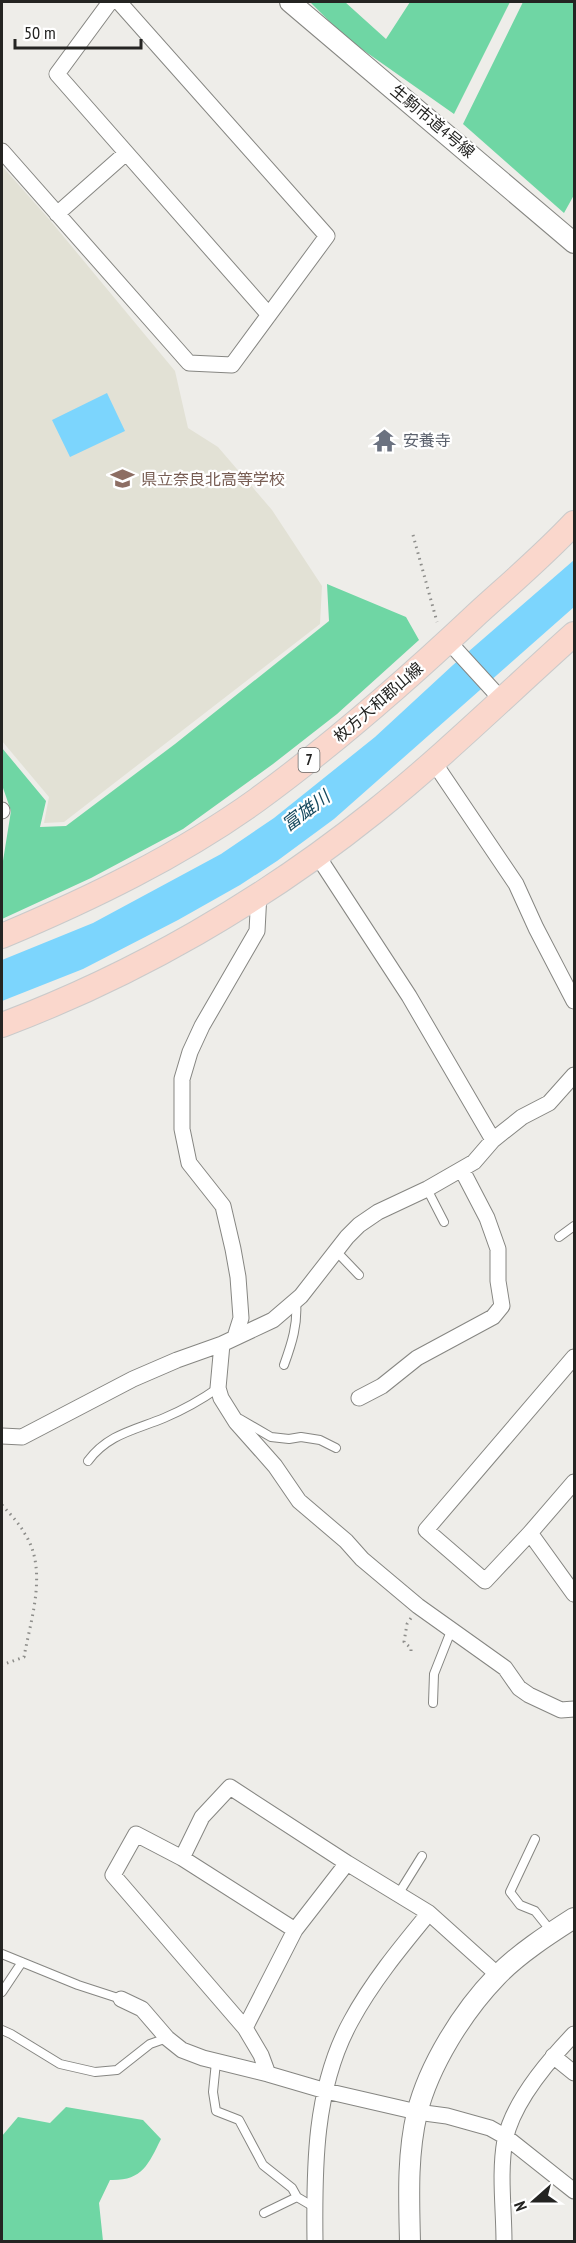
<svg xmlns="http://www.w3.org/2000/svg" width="576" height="2243" viewBox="0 0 576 2243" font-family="'PT Sans Narrow','Noto Sans JP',sans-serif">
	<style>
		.built { fill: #e2e1d5 }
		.green { fill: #6fd6a4 }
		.water { fill: #7cd5fd }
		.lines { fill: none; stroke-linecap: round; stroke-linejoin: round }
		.service-casing { stroke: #868682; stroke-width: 10 }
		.minor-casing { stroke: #868682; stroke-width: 17 }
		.tertiary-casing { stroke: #868682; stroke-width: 22 }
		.primary-casing { stroke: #cacaca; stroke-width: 26 }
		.path { stroke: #8d8d8a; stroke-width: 3; stroke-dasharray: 1.5 4.5; stroke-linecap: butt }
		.service { stroke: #fff; stroke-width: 8 }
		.minor { stroke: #fff; stroke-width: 15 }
		.tertiary { stroke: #fff; stroke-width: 20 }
		.primary { stroke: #fad7cc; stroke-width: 24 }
		.labels { text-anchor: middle; stroke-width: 4.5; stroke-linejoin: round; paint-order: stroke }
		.shield { fill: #fff; stroke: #666664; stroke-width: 1.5 }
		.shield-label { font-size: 15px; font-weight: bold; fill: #242422 }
		.street-label { font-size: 16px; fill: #242422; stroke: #fff }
		.worship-label { font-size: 16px; fill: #5b616d; stroke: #fff; text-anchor: start }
		.education-label { font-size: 16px; fill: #785e54; stroke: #fff; text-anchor: start }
		.water-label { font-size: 18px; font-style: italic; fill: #174a5f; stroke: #fff }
	</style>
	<rect width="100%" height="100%" fill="#eeede9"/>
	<path class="built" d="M2,166l47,53 126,152 13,57 30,19 54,63 50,76 -2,38 -256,198 -20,1 5,-26 -47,-56z"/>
	<path class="green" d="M310,2h35l41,37 24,-37h100l-56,112 -108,-76z
		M523,2h51v193l-10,18 -101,-89z
		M327,584l79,33 13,23 -82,74 -64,50 -90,65 -92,49 -89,41v-52l9,-56 -9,-26v-37l44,53 -6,26 26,-1 109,-82 154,-123z
		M66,2107l77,13 18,19c-13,26 -19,42 -51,41l-11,23 4,38h-101v-105l16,-19 32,6z"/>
	<path class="water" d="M107,393l18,38 -55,26 -18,-37z
		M574,560v47l-240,212 -57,42 -37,24 -62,35 -95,49 -81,32v-41l91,-37 128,-69 53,-36 101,-81 78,-72z"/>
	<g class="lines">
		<defs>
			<path id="service" d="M427,1189l17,33
				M559,1237l15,-11
				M336,1251l23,24
				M284,1365c8,-22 14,-41 12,-64
				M240,1419l31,18 18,2 12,-2 19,3 16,8
				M88,1461c20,-27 47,-31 76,-43 19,-8 37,-18 54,-30
				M433,1703l1,-29 17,-43
				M535,1839l-25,53 10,13 15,6 16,20
				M399,1893l23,-37
				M2,1954l76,31 43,14
				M2,1992l20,-30
				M2,2030l9,4 49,30 35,8 22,-2 33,-26 17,-6
				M216,2062l-3,30 3,19 23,9 24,45 29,23 5,9
				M264,2213l33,-16 17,10"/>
			<path id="minor" d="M110,2l-53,72 212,241
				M2,151l187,212 43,2 95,-129 -208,-234
				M57,214l69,-61
				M448,641l53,58
				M433,761l83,123 20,44 38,73
				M2,810v1
				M317,855l92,141 84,144
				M235,1337l6,-19 -3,-41 -5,-28 -10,-43 -34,-43 -7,-34v-50l8,-27 12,-26 55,-95 2,-38
				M222,1344l-4,44 3,10 15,24 39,44 24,35 47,40 16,18 56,47 87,62 14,20 10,7 32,15 13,-1
				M574,1357l-148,173 59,51 45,-48 44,61
				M359,1398l23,-12 35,-28 76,-41 9,-11 -4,-25v-32l-11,-31 -25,-48
				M2,1436l20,1 111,-58 44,-19 45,-16 51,-24 28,-24 46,-59 12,-12 19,-13 49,-23 47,-27 19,-22 29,-23 27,-14 25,-28
				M530,1533l44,-51
				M182,1858l113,72
				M121,1999l21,10 25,29 15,12 21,8 65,16 58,17 91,21 30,4 43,12 16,9 68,54
				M245,2028l50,-98 52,-67
				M553,2056l21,17
				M268,2074l-7,-19 -16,-27 -132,-153 23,-41 46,24 20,-41 28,-30 117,76 82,50 69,62
				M315,2242c-1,-74 -1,-154 36,-221 21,-39 50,-74 78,-108
				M504,2242c0,-33 -5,-69 1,-102 8,-38 43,-79 69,-106"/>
			<path id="tertiary" d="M290,2l284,241
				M410,2242c-1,-43 -3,-87 7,-129 12,-48 46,-102 80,-137 21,-22 52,-42 77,-58"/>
			<path id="primary" d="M2,936c88,-37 177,-80 255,-136 78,-57 151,-121 221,-187 33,-30 66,-58 96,-90
				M2,1025c133,-50 261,-124 372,-213 70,-56 134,-119 200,-178"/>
		</defs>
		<use href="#service" class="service-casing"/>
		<use href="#minor" class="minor-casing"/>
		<use href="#tertiary" class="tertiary-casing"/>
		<use href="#primary" class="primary-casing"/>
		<path class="path" d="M413,535l24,87
			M2,1505c8,9 17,18 23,29 23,36 6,84 -1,123l-22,8
			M411,1651v-3l-7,-6 3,-18 4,-6"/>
		<use href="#service" class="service"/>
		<use href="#minor" class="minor"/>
		<use href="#tertiary" class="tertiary"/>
		<use href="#primary" class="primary"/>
	</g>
	<defs>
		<symbol id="temple-bare" viewBox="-9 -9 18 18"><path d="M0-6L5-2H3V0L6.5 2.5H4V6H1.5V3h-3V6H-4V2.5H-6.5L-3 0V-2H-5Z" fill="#6b7280" stroke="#fff" stroke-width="2.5" paint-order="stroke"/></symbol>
		<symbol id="school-bare" viewBox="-9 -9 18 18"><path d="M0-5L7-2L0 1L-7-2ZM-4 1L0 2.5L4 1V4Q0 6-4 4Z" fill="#8d6e63" stroke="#fff" stroke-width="2.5" paint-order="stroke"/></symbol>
	</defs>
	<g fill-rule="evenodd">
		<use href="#temple-bare" x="368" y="424" width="33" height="33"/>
		<use href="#school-bare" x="106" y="462" width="33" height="33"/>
	</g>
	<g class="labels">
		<rect class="shield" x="298.5" y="748" width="21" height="24" rx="4.5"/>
		<g class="shield-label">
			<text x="309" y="765">7</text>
		</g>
		<g class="street-label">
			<text transform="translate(433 121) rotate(40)" y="6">生駒市道4号線</text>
			<text transform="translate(378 702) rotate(-41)" y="6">枚方大和郡山線</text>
		</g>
		<g class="worship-label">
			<text x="403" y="446">安養寺</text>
		</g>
		<g class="education-label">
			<text x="141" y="485">県立奈良北高等学校</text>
		</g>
		<g class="water-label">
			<text transform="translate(306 811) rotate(-37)" y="6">富雄川</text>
		</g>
	</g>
	<rect width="576" height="2243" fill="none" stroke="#242422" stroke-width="6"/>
	<g transform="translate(534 2201) rotate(249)" stroke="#ffffff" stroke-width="4.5" paint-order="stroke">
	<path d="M0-4.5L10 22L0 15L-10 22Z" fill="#242422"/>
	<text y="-9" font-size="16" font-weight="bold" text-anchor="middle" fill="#242422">N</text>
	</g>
	<path d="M15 39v9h126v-9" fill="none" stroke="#242422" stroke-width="3"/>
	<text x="24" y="39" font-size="18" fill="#242422" stroke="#ffffff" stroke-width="4.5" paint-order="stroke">50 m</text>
</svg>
